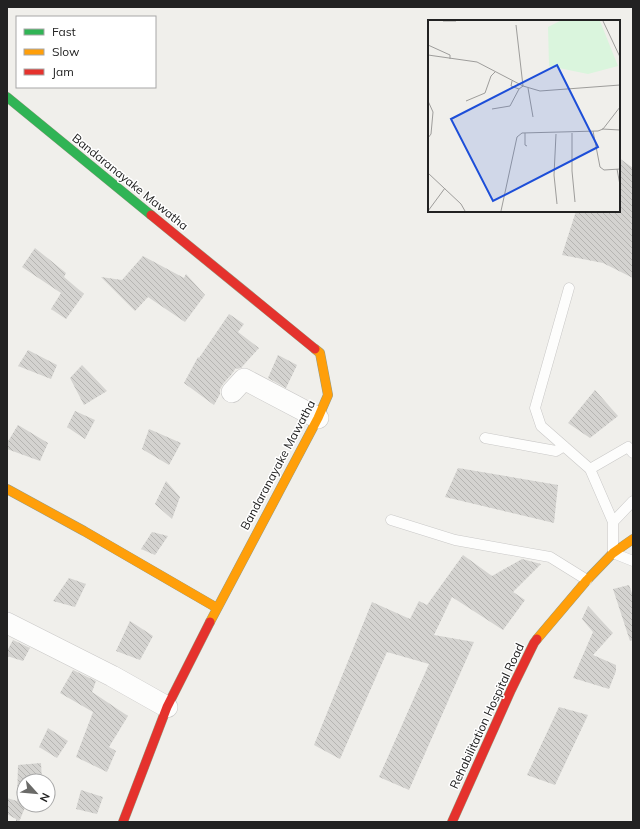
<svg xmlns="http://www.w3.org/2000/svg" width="640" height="829" viewBox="0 0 640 829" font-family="Mulish,sans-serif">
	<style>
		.building { fill: url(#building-back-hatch) }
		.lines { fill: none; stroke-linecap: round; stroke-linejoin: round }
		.lane-casing { stroke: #c9c8c7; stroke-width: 11 }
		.street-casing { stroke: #c9c8c7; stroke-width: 22 }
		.fast-casing { stroke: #979b82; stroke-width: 10 }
		.slow-casing { stroke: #979b82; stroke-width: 10 }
		.jam-casing { stroke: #979b82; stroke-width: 10 }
		.lane { stroke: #fdfdfc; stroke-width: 10 }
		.street { stroke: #fdfdfc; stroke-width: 21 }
		.fast { stroke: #30b455; stroke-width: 9 }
		.slow { stroke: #ff9f0a; stroke-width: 9 }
		.jam { stroke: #e5322d; stroke-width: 9 }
		.labels { text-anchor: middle; stroke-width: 3; stroke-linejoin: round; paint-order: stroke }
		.street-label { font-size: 12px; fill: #222; stroke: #fff }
		.inset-road { fill: none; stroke: #9e9d9b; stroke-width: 1 }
		.view { fill: #1d4ed8; fill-opacity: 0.15; stroke: #1d4ed8; stroke-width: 2 }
		.inset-edge { fill: none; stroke: #222; stroke-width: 2 }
	</style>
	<defs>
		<pattern id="building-back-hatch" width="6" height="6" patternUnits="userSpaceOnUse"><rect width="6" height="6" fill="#d4d3d0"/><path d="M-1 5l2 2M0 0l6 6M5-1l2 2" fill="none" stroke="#b6b5b2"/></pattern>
	</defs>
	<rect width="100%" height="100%" fill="#f0efeb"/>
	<path class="building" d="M619,158l14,10v110l-30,-15 -41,-8 14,-44h43z
		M35,248l31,25 -2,4 20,17 -18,25 -15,-10 10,-16 -39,-26z
		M143,256l41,22 2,-4 19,21 -20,27 -37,-25 -13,14 -34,-34 21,3z
		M229,314l15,10 -6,8 21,16 -18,20 -4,1 -1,-1 -5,7 -8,9 -3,5v5l-6,11 -30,-22 14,-26 1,1z
		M28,350l29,15 -6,14 -33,-13z
		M278,355l19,10 -11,23 -18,-10z
		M82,365l25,26 -23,14 -14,-27z
		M595,390l23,26 -28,22 -22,-15z
		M75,411l20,9 -10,19 -18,-12z
		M18,425l30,18 -8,18 -33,-12v-6z
		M149,429l32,14 -12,22 -27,-16z
		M458,468l100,17 -4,38 -109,-26z
		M166,481l14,16 -8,22 -17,-15z
		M152,532l16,4 -13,19 -14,-6z
		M463,555l29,21 30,-17 19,5 -28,28 12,8 -22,30 -51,-33 -18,38 40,7 -65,148 -30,-13 50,-113 -42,-12 -47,107 -26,-14 58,-143 38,17 9,-18 8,4z
		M69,578l17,6 -11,23 -22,-6z
		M629,585l4,11v44l-3,1 -17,-52z
		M588,606l25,27 -20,22 23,10v6l-7,18 -36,-11 20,-46 -11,-13z
		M130,621l23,15 -13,24 -24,-9z
		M13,640l17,8 -7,13 -16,-5v-5z
		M73,670l23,11 -4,11 36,24 -19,31 7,4 -9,21 -31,-15 17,-45 -33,-19z
		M559,707l29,8 -33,70 -28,-10z
		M48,728l20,13 -11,17 -18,-11z
		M41,763l1,18h-18v24h2l-7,17h-3v-3l-9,-5v-16l10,3 1,-36z
		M81,790l22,7 -6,17 -21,-5z"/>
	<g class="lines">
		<defs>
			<path id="lane" d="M569,288l-34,120 6,18 49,43 23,53
				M485,438l71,13 8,-5
				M590,469l38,-22 5,6
				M633,501l-20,21v31l20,8
				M391,520l64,20 95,17 37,23"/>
			<path id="street" d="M232,392l12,-13 74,39
				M7,623l105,53 55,31"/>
			<path id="fast" d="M7,97l144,118"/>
			<path id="slow" d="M7,489l77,42 133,77
				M210,622l108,-204 10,-23 -8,-42 -5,-4
				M537,639l50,-59 26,-27 20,-14"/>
			<path id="jam" d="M151,215l164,134
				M123,822l44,-115 43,-85
				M452,822l59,-132 23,-47 3,-4"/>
		</defs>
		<use href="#lane" class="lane-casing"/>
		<use href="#street" class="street-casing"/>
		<use href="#fast" class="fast-casing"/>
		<use href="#slow" class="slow-casing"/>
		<use href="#jam" class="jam-casing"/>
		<use href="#lane" class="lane"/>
		<use href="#street" class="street"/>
		<use href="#fast" class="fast"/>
		<use href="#slow" class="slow"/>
		<use href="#jam" class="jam"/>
	</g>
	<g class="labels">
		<g class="street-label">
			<text transform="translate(130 182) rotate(39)" y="4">Bandaranayake Mawatha</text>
			<text transform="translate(278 465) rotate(-62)" y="4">Bandaranayake Mawatha</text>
			<text transform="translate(487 716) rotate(-65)" y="4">Rehabilitation Hospital Road</text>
		</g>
	</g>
	<g transform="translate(428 20)">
		<rect width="192" height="192" fill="#f0efeb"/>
		<path d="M132,1h40l18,45 -30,8 -39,-8 -1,-39z" fill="#daf5dd"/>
		<path class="inset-road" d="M15,1h13M175,1l17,36M0,25l22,10v4M0,35l49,7 46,24 17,5 80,-6M84,61l-1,5 8,3 4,-3 -7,-61M100,68l5,29M0,81l5,11 -2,22 -3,4M38,81l19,-8 6,-17 4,-4M64,89l18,-3 9,-17M174,109l18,1M165,111l7,36 4,3 16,-1M97,113v12l2,1M144,113v38l3,31M128,114l-2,41 3,29M189,149l3,16M0,153l33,31 4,7M0,191l17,-23M73,191l16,-74 5,-4 76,-2 5,-2 17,-22"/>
		<path class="view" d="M129,45l41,82 -105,54 -42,-82z"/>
		<rect width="192" height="192" class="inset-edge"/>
	</g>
	<rect width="640" height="829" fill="none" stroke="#222222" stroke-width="16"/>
	<rect x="16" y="16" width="140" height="72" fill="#ffffff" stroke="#a7a7a7"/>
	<rect x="24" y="29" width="20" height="6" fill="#30b455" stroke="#a7a7a7"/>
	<text x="52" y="36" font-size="12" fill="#222222">Fast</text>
	<rect x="24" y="49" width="20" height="6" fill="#ff9f0a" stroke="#a7a7a7"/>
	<text x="52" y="56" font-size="12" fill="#222222">Slow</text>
	<rect x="24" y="69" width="20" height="6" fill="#e5322d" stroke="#a7a7a7"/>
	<text x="52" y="76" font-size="12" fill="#222222">Jam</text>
	<g transform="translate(36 793) rotate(117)"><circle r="19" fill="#ffffff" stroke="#a7a7a7"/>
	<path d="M0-3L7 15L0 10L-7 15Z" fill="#6a6a68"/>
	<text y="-6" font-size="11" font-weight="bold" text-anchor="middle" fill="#222222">N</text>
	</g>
</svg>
